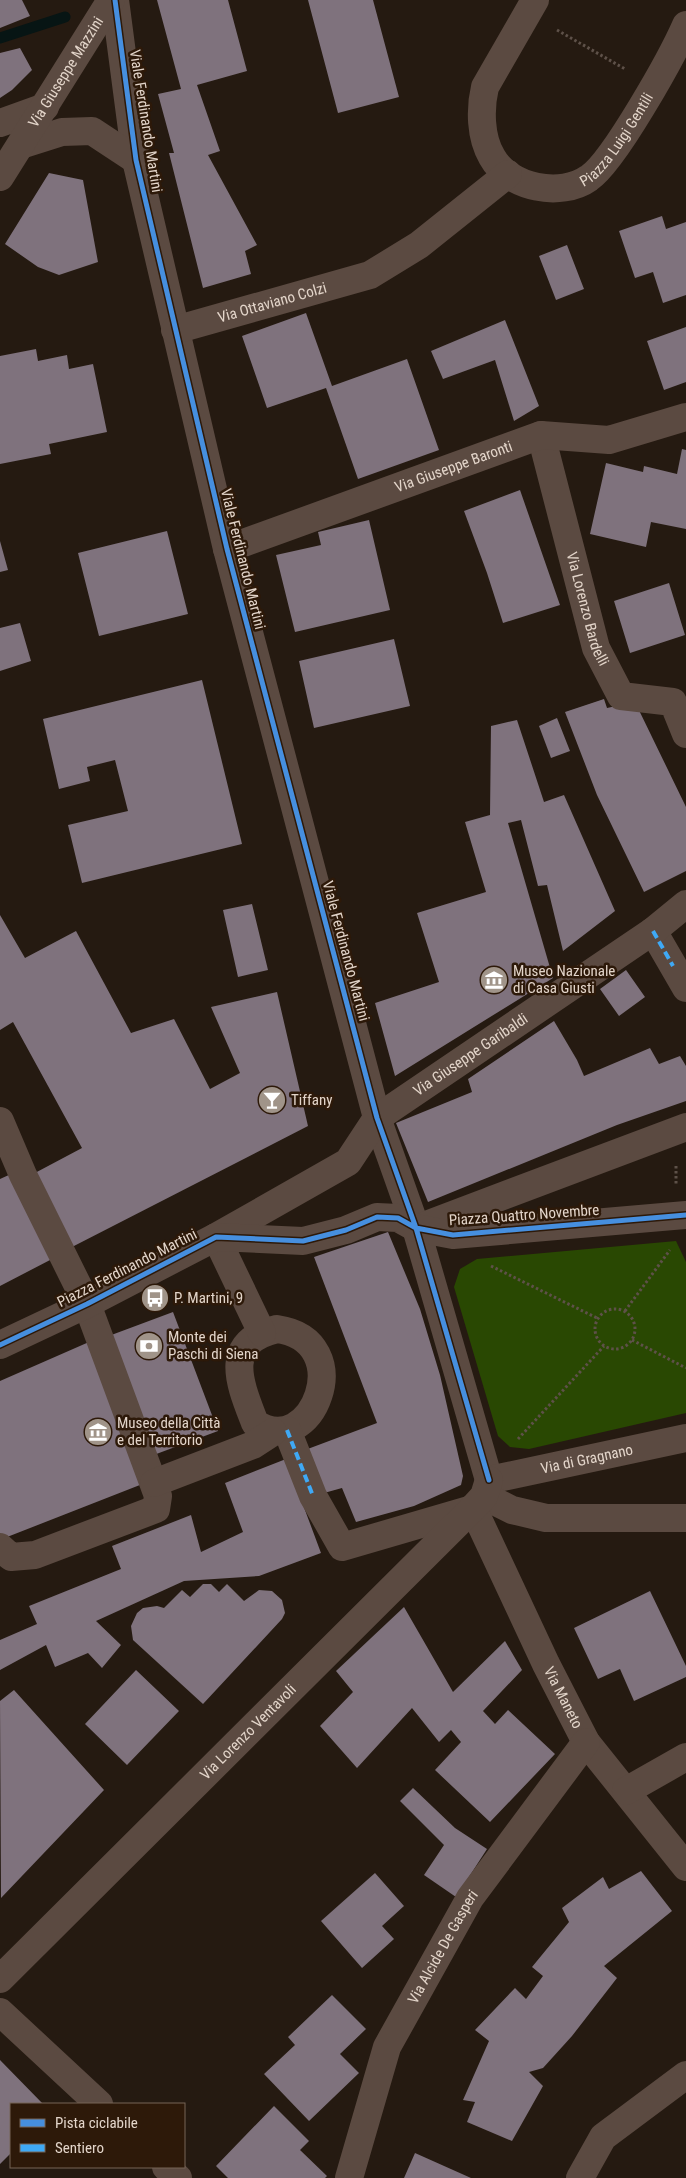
<svg xmlns="http://www.w3.org/2000/svg" width="686" height="2178" viewBox="0 0 686 2178" font-family="'Roboto Condensed',sans-serif">
	<style>
		.green { fill: #294802 }
		.lines { fill: none; stroke-linecap: round; stroke-linejoin: round }
		.stream { stroke: #071514; stroke-width: 11 }
		.building { fill: #7f727d }
		.path { stroke: #5e5149; stroke-width: 3; stroke-dasharray: 2.5 2.5; stroke-linecap: butt }
		.minor { stroke: #5b4a41; stroke-width: 28 }
		.quiet { stroke: #3fa9f5; stroke-width: 4; stroke-dasharray: 8 4; stroke-linecap: butt }
		.cycleway-casing { stroke: #2d1909; stroke-width: 8 }
		.cycleway { stroke: #468fdf; stroke-width: 5 }
		.labels { text-anchor: middle; stroke-width: 5; stroke-linejoin: round; paint-order: stroke }
		.street-label { font-size: 15px; fill: #e3d5ca; stroke: #2d1909 }
		.poi-label { font-size: 15px; fill: #e3d5ca; stroke: #2d1909; text-anchor: start }
	</style>
	<rect width="100%" height="100%" fill="#251a11"/>
	<path class="green" d="M676,1241l10,21v151l-157,36 -19,-2 -12,-11 -44,-149 6,-18 17,-10z"/>
	<g class="lines">
		<path class="stream" d="M0,38l65,-21"/>
	</g>
	<path class="building" d="M0,0h22l8,16 -30,12z
		M157,0h71l19,71 -50,14 23,66 -12,4 49,90 -12,6 6,23 -48,14 -34,-135h5l-16,-59 23,-5z
		M308,0h65l26,97 -61,16z
		M20,48l12,22 -20,20 -12,8v-45z
		M49,173l34,7 15,82 -39,13 -21,-8 -33,-23z
		M662,216l4,13 20,-7v73l-23,8 -10,-31 -18,6 -16,-47z
		M567,245l17,44 -28,11 -17,-44z
		M306,313l26,73 75,-27 32,91 -81,29 -32,-91 -59,20 -25,-72z
		M505,320l34,86 -25,15 -19,-61 -52,19 -12,-28z
		M686,327v55l-22,8 -17,-49z
		M36,349l2,12 29,-6 2,14 24,-5 14,68 -58,12 2,10 -51,10v-108z
		M682,449l4,1v79l-35,-7 -5,25 -56,-13 16,-71 37,9 1,-6 33,8z
		M520,490l40,115 -57,18 -16,-50 -23,-62z
		M369,520l21,90 -95,22 -19,-77 45,-10 -3,-13z
		M167,531l21,83 -89,22 -21,-83z
		M0,541l8,29 -8,2z
		M669,583l16,52 -55,18 -16,-52z
		M20,623l11,38 -31,10v-43z
		M394,639l16,67 -96,22 -15,-67z
		M202,680l40,164 -160,39 -14,-58 60,-14 -13,-51 -28,7 3,14 -31,8 -16,-70z
		M604,699l3,9 28,-6 51,105v64l-42,21 -47,-97 -32,-83z
		M557,718l13,33 -19,7 -12,-32z
		M517,720l27,82 20,-7 51,116 -52,40 -16,-66 -9,1 -17,-66 -13,3 45,155 -158,98 -20,-73 64,-21 -22,-69 69,-21 -21,-70 25,-7 1,-89z
		M252,904l16,66 -30,7 -15,-67z
		M0,915l25,43 51,-27 55,102 43,-14 36,70 30,-16 -29,-66 66,-15 31,134 -236,121 -39,-73 49,-26 -69,-126 -13,8z
		M626,970l19,27 -26,19 -19,-27z
		M554,1021l23,39 7,16 66,-28 9,16 21,-8 6,10v35l-69,24 -189,77 -32,-79 76,-31 -4,-13z
		M11,1174l41,85 -52,27v-107z
		M388,1232l32,77 20,66 23,101 -2,9 -47,21 -58,16 -14,-34 -18,5 -19,-43 72,-27 -63,-166z
		M173,1312l45,119 -67,25 -45,-119z
		M89,1342l56,141 -143,56 -2,-6v-152z
		M286,1459l35,94 -62,23 -75,5 -88,40 25,24 -19,23 -14,-15 -33,14 -9,-22 -46,25v-30l37,-16 -8,-18 92,-37 -9,-23 79,-31 10,37 42,-20 -18,-49z
		M203,1584h8l8,8 8,-8 17,17 15,-11 13,1 10,9 3,13 -3,6 -79,85 -70,-64 -2,-14 6,-13 6,-5 14,-2 7,2 18,-18 8,7z
		M650,1591l36,75v11l-52,24 -14,-32 -22,10 -24,-51z
		M404,1607l49,85 52,-51 17,29 -39,41 12,13 13,-14 47,44 -65,68 -55,-52 26,-28 -10,-12 -12,12 -27,-34 -55,60 -37,-42 33,-34 -17,-21z
		M136,1670l43,41 -52,54 -42,-41z
		M14,1690l90,100 -103,108 -1,-197z
		M413,1788l42,40 32,21 -31,48 -32,-22 20,-30 -44,-44z
		M641,1871l31,40 -68,55 13,12 -45,58 -29,32 -14,4 14,14 -31,55 -45,-19 8,-20 -12,-2 26,-59 -14,-11 40,-42 11,11 17,-23 -11,-9 37,-45 -7,-14 41,-31 6,12z
		M375,1873l29,33 -22,20 12,13 -32,29 -41,-47z
		M332,1995l34,34 -26,25 19,19 -50,48 -45,-47 31,-29 -7,-8z
		M0,2060l43,44h-32v49l-11,11z
		M274,2106l35,35 -9,9 27,26 -2,2h-97l-12,-12z
		M415,2153l56,25h-67z"/>
	<g class="lines">
		<path class="path" d="M557,30l68,39
			M676,1166v18
			M491,1266l106,52
			M595 1329a20 20 0 1 1 40 0a20 20 0 1 1-40 0Z
			M625,1311l45,-61
			M632,1340l54,28
			M518,1439l86,-93"/>
		<g class="minor">
			<path d="M115,0l21,160 91,389 150,569 39,110 73,252"/>
			<path id="s1" d="M535,0l-50,87c-5,21 -5,50 7,70 17,31 69,41 97,21 25,-17 83,-121 97,-153"/>
			<path d="M0,123l45,-16"/>
			<path d="M21,145l41,-13 30,-1 44,29"/>
			<path id="s2" d="M0,177l111,-177"/>
			<path id="s3" d="M175,330l195,-55 49,-30 89,-71"/>
			<path id="s4" d="M541,435l55,213 25,48 52,6 13,32"/>
			<path id="s5" d="M227,549l314,-114 68,5 77,-23"/>
			<path d="M653,931l33,57"/>
			<path d="M0,1121l23,54 64,129 71,192 -2,13 -121,46 -24,2 -11,-10"/>
			<path d="M418,1228l268,-101"/>
			<path d="M277,1329c83,12 35,133 -22,94 -15,-39 -34,-81 22,-94z"/>
			<path id="s6" d="M262,1333l-46,-96 132,-75 29,-44 276,-187 33,-27"/>
			<path d="M0,1345l87,-41 129,-67 87,4 43,-11 31,-13 21,1 18,10 37,7 233,-20"/>
			<path d="M287,1430l26,66 29,51 127,-37"/>
			<path id="s7" d="M489,1480l197,-42"/>
			<path d="M154,1483l99,-38 20,-13"/>
			<path d="M484,1496l28,14 34,8h140"/>
			<path id="s8" d="M473,1508l73,156 40,78 100,125"/>
			<path d="M626,1791l60,-34"/>
			<path id="s9" d="M0,1979l473,-471 11,-12 5,-16"/>
			<path d="M0,2012l99,92"/>
			<path d="M166,2167l12,11"/>
			<path id="s10" d="M349,2178l38,-131 83,-149 116,-156"/>
			<path d="M580,2178l23,-41 83,-62"/>
		</g>
		<path class="quiet" d="M653,931l20,35
			M287,1430l26,66"/>
		<defs>
			<path id="cycleway" d="M115,0l21,160 91,389 150,569 39,110 73,252
				M0,1345l87,-41 129,-67 87,4 43,-11 31,-13 21,1 18,10 37,7 233,-20"/>
		</defs>
		<use href="#cycleway" class="cycleway-casing"/>
		<use href="#cycleway" class="cycleway"/>
	</g>
	<defs>
		<symbol id="museum-disc" viewBox="-11 -11 22 22"><circle r="9.5" fill="#a09489" stroke="#2d1909"/><path d="M0-6L6-3V-2H-6V-3ZM-5-1h2V3h-2ZM-1-1h2V3h-2ZM3-1h2V3H3ZM-6 4H6V6H-6Z" fill="#fff"/></symbol>
		<symbol id="bar-disc" viewBox="-11 -11 22 22"><circle r="9.5" fill="#a09489" stroke="#2d1909"/><path d="M-6-5H6L.8 .8V4.5H3.5V6h-7V4.5H-.8V.8Z" fill="#fff"/></symbol>
		<symbol id="bus-disc" viewBox="-11 -11 22 22"><circle r="9.5" fill="#a09489" stroke="#2d1909"/><path d="M-5-6H5V4H4V6H2V4H-2V6H-4V4H-5ZM-3.5-4V0h7V-4ZM-3.5 1.2v1.5H-2V1.2ZM2 1.2v1.5H3.5V1.2Z" fill="#fff"/></symbol>
		<symbol id="bank-disc" viewBox="-11 -11 22 22"><circle r="9.5" fill="#a09489" stroke="#2d1909"/><path d="M-6-4H6V4H-6ZM0-2.3a2.3 2.3 0 1 0 0 4.6a2.3 2.3 0 1 0 0-4.6Z" fill="#fff"/></symbol>
	</defs>
	<g fill-rule="evenodd">
		<use href="#museum-disc" x="478" y="964" width="32" height="32"/>
		<use href="#bar-disc" x="256" y="1084" width="32" height="32"/>
		<use href="#bus-disc" x="139" y="1282" width="32" height="32"/>
		<use href="#bank-disc" x="133" y="1330" width="32" height="32"/>
		<use href="#museum-disc" x="82" y="1416" width="32" height="32"/>
	</g>
	<g class="labels">
		<g class="street-label">
			<text dy="5" stroke="none"><textPath href="#s2" startOffset="124">Via Giuseppe Mazzini</textPath></text>
			<text transform="translate(146 121) rotate(81)" y="5">Viale Ferdinando Martini</text>
			<text dy="5" stroke="none"><textPath href="#s1" startOffset="329">Piazza Luigi Gentili</textPath></text>
			<text dy="5" stroke="none"><textPath href="#s3" startOffset="101">Via Ottaviano Colzi</textPath></text>
			<text dy="5" stroke="none"><textPath href="#s5" startOffset="241">Via Giuseppe Baronti</textPath></text>
			<text transform="translate(243 559) rotate(76)" y="5">Viale Ferdinando Martini</text>
			<text dy="5" stroke="none"><textPath href="#s4" startOffset="180">Via Lorenzo Bardelli</textPath></text>
			<text transform="translate(346 951) rotate(75)" y="5">Viale Ferdinando Martini</text>
			<text dy="5" stroke="none"><textPath href="#s6" startOffset="424">Via Giuseppe Garibaldi</textPath></text>
			<text transform="translate(524 1215) rotate(-4)" y="5">Piazza Quattro Novembre</text>
			<text transform="translate(127 1268) rotate(-27)" y="5">Piazza Ferdinando Martini</text>
			<text dy="5" stroke="none"><textPath href="#s7" startOffset="100">Via di Gragnano</textPath></text>
			<text dy="5" stroke="none"><textPath href="#s8" startOffset="210">Via Maneto</textPath></text>
			<text dy="5" stroke="none"><textPath href="#s9" startOffset="350">Via Lorenzo Ventavoli</textPath></text>
			<text dy="5" stroke="none"><textPath href="#s10" startOffset="251">Via Alcide De Gasperi</textPath></text>
		</g>
		<g class="poi-label">
			<text x="513" y="976">Museo Nazionale<tspan x="513" dy="17">di Casa Giusti</tspan></text>
			<text x="291" y="1105">Tiffany</text>
			<text x="174" y="1303">P. Martini, 9</text>
			<text x="168" y="1342">Monte dei<tspan x="168" dy="17">Paschi di Siena</tspan></text>
			<text x="117" y="1428">Museo della Città<tspan x="117" dy="17">e del Territorio</tspan></text>
		</g>
	</g>
	<rect x="10" y="2103" width="175" height="65" fill="#2d1909" stroke="#766456"/>
	<rect x="20" y="2119" width="25" height="8" fill="#468fdf" stroke="#766456"/>
	<text x="55" y="2128" font-size="15" fill="#e3d5ca">Pista ciclabile</text>
	<rect x="20" y="2144" width="25" height="8" fill="#3fa9f5" stroke="#766456"/>
	<text x="55" y="2153" font-size="15" fill="#e3d5ca">Sentiero</text>
</svg>
